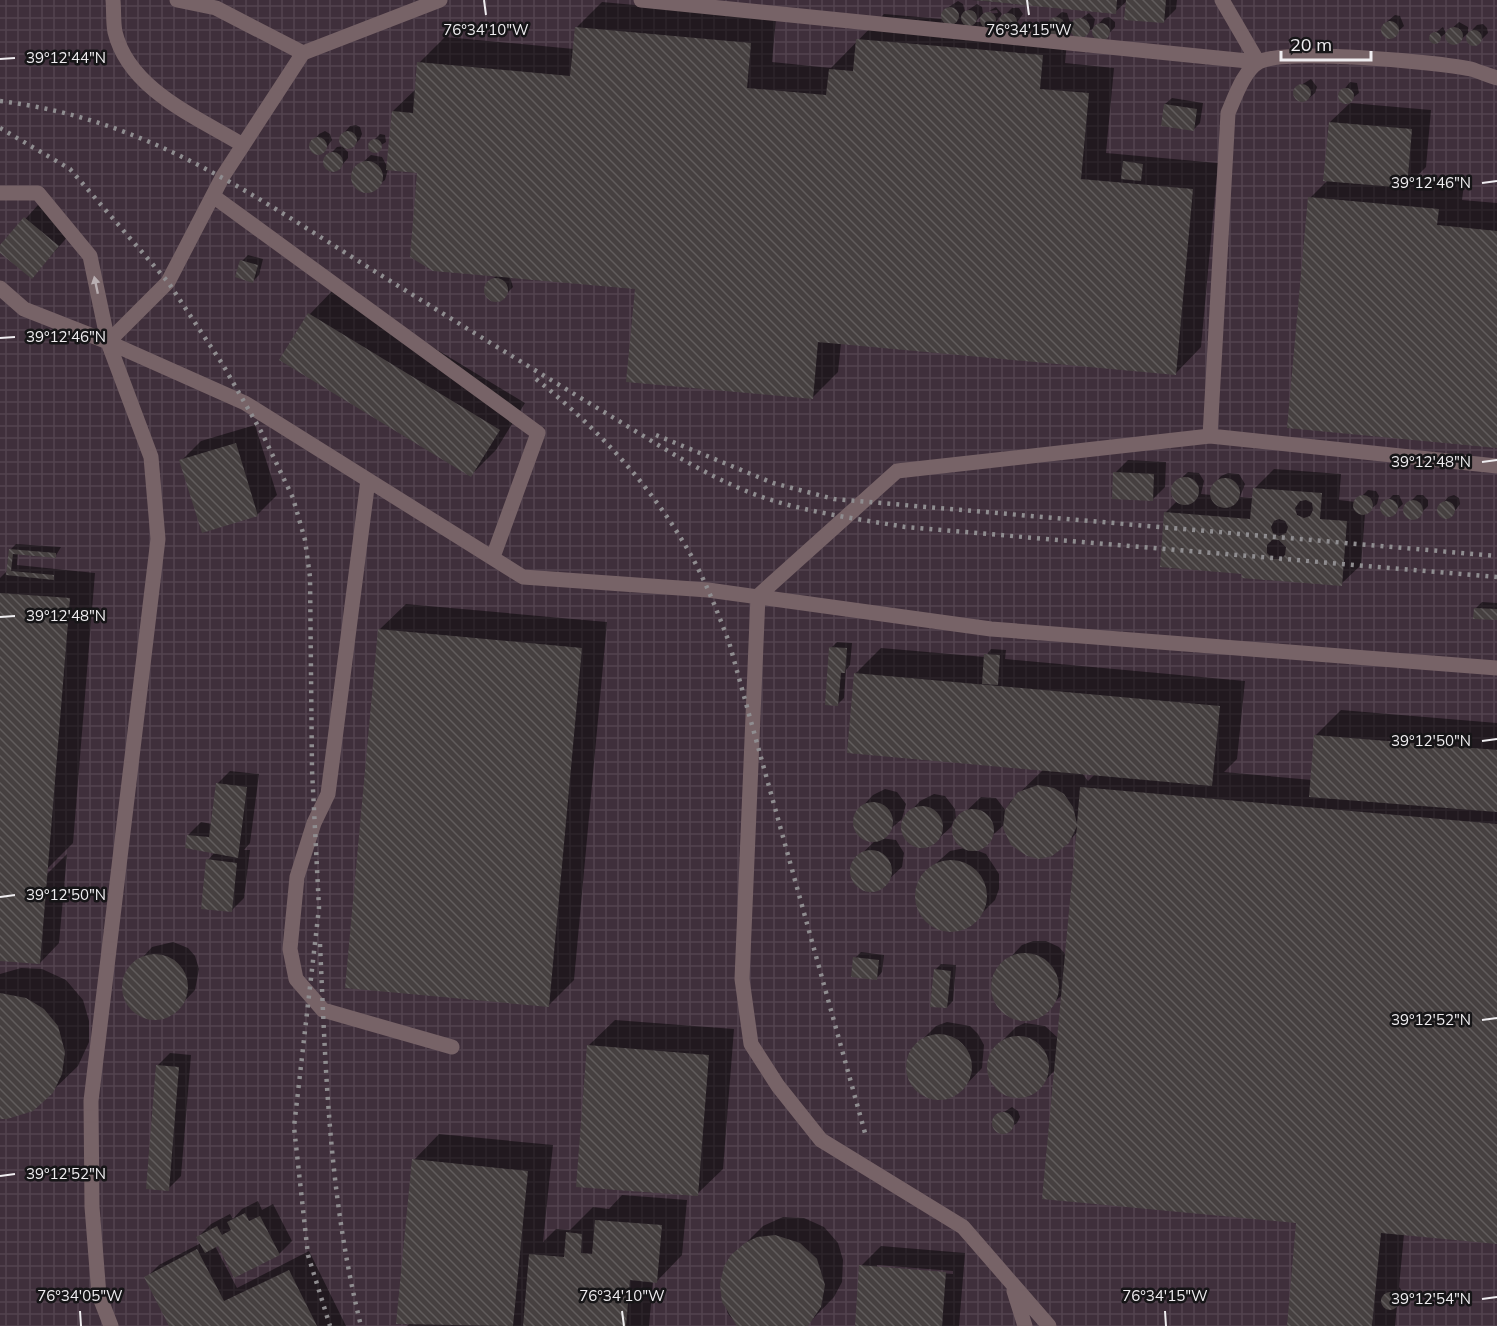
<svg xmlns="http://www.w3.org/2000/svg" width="1497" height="1326" viewBox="0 0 1497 1326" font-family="Mulish,sans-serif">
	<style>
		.industrial { fill: url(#industrial-grid) }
		.shadow { fill: #0007; fill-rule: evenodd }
		.building { fill: url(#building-back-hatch); fill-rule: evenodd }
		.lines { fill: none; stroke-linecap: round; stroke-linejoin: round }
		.service { stroke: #776367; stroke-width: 15 }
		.rail { stroke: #8f8d90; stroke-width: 4.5; stroke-dasharray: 3 6; stroke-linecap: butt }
		.oneway { fill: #b9afb2 }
		.ticks { fill: none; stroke: #efedf0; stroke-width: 2 }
		.ticks-label { font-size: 15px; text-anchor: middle; fill: #efedf0; stroke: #161517; stroke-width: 5; stroke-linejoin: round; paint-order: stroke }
	</style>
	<defs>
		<pattern id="industrial-grid" width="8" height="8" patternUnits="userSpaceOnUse" patternTransform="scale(1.5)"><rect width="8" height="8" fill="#3f2f3b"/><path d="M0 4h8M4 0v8" fill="none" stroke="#52434e"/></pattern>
		<pattern id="building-back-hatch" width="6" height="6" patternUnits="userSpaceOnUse" patternTransform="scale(1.5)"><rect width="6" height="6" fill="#464040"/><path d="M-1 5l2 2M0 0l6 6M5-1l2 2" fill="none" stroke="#615c5c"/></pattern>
	</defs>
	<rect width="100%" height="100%" fill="#2f2c30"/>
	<path class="industrial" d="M0,0h1497v1326h-1497z"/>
	<path class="shadow" d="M972,0h156l-13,12z
		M1128,0h49l-1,9 -13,13z
		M958,1l5,3 2,8 12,-8 5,3 1,7 -8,8h8l3,-8 12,-1 -1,-3 -8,1 7,-4 6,7 -7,9 6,1v-5l11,-11h7l4,6 -8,11 34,3v-5l7,-6 6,-5 5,1 3,9 -7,7 5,1 -3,33 49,5 -8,85 112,10 -17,184 -25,26 -335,-30 -3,29 -26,26 -176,-110 -126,-11 3,10 -13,13 -8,-1 -6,-6 1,-8 10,-10 -78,-103 -31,-3 -3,11 -17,12 -11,-4 -5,-7 2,-11 17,-15 11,2 6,11 5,-57 24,-23 2,-25 26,-26 129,12 2,-21 26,-26 174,16 -4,44 59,6 53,-54 59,5 1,-9z
		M1089,13l6,6 -2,10 -15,7 -6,-4 1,-8z
		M1395,15l5,1 4,10 -12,11 -6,-1 -4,-4 1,-7z
		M1109,17l6,5v5l-10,11 -6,1 -5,-4 -1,-5 11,-12z
		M1459,22l9,5v7l9,-9 6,-1 4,4 1,5 -11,11 -9,-2 -1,-8 -10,9 -9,-3 -1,-7z
		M1443,27l3,6 -12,9 -3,-6z
		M1311,79l6,8 -2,6 -7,6h-11l-3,-5 4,-7z
		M1350,82l7,1 2,10 -13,10 -7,-7z
		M1172,98l31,5 -3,20 -6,6 -29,-25z
		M1350,103l81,7 -5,57 -12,12 50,5 -2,16 35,3v243l-187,-248 18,-18 2,-58z
		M356,125l4,2 2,7 -2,5 -6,6 -11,2 5,5v6l-11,13h-7l-5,-6v-6l12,-12 8,-1 -5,-8 10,-12z
		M325,131l5,3 2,6 -9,12 -6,2 -5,-3 -2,-6 9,-11z
		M380,134l5,1 1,7 -13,8 -2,-7z
		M38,205l33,28 -39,44 -32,-26v-4z
		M248,255l15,4 -4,16 -6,6 -11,-20z
		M335,288l190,115 -29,47 -26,26 -189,-116 29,-46z
		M255,425l22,70 -20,20 -76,-54 20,-20z
		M1128,460l38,2 -1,25 -13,13 -37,-27z
		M1274,469l67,5 -2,26 17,2 12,-12 8,1 3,5 -2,8 -12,10 -4,51 -20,19 -98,-12 -78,-59 12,-12 -5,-8 1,-7 15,-14 11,1 5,8 -3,13 10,1 4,-12 6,-7 7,-3 11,1 6,10 -5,13 13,1 1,-9z
		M1393,495h6l4,9 -12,11h-5l-3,-10z
		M1417,495h6l5,5v6l-12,12h-5l-5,-6v-6z
		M1454,495l5,3 1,6 -9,12 -7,1 -6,-8 10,-12z
		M16,544l45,3 -6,10 -37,-4 -1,12 78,8 -22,270 -32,32 3,2 23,-23 -8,89 -19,20 -40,-4v-381l8,-8 2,-20z
		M1482,602l15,1v16l-21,-11z
		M406,604l201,18 -33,358 -26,26 -168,-377z
		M837,642l15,1 -2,22 -4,5 -2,28 -6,6 -7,-56z
		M881,648l104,9 6,-8 15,1 -1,9 240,22 -8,78 -13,13 88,8 3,-44 26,-26 156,13v519l-93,-8 -5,53 5,6 -7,12 -2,21h-107l10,-104 -242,-153 -20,21 -21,6 -14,-5 -8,-7 -5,-12 5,-22 23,-23 9,-4 20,3 13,12 5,-44 -22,21 -10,3h-14l-12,-7 -11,-19 3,-21 25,-26 11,-4h13l13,6 7,8 11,-122 -20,19 -12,4 -40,-32 -29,26 10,4 13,20v15l-4,11 -24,24 -11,5 -15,1 -11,-4 -11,-10 -6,-14 1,-14 6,-14 26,-23 15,-3 -11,-15 1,-15 -4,9 -14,13 -11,7 -14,-2 -9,-14 4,-16 13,-14 14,-7 11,2 10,13 1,12 25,-24 15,1 10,13 4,-9 33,-32 -188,-96zM1082,773l13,1 -7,7z
		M230,771l29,3 -9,69 -6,7h6l-6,48 -13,13 -23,-51 7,-8 -27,-17 13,-13 11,2 5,-40z
		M885,789l12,3 9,12 -4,15 -22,19 16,2 8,13 -2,14 -25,23 -16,-2 -9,-10 3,-18 21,-20 -15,-4 -6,-12 5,-15 13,-14z
		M173,942l15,6 7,8 4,13 -4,21 -21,22 -12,6h-13l-12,-5 -8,-8 -5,-12 1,-16 27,-30z
		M861,952l23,3 -2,17 -6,7 -21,-21z
		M941,964l15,1 -3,36 -6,6 -12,-37z
		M21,968l21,1 24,11 17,20 6,21v21l-11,24 -27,26 -51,25v-143z
		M615,1020l119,9 -11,140 -26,25 -108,-149z
		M947,1022l23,4 8,8 6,11 -2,23 -21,22 -14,8h-14l-10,-3 -10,-9 -5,-24 5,-13 23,-23z
		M170,1053l21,2 -10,121 -13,13 -11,-123z
		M1012,1107l6,4 2,6 -3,6 -15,10 -5,-3 -3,-8 2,-5z
		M439,1134l114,11 -10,97 13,-13 14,1 23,-23 16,2 13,-14 65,5 -5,55 -25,26h-4l-4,45h-242l3,-3 4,-163z
		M258,1201l4,9 11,-6 19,37 -13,13 -60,-10 -4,2 22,42 72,-37 37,75h-175l-25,-48 13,-13 42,-22 -3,-6 13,-13 19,-10 3,5 9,-10z
		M783,1217l21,1 20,9 14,16 5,17 -1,22 -8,15 -28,29h-66l-12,-12 -6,-21 8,-34 33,-33z
		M881,1246l84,7 -6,73h-103l5,-60zM877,1265l76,6v3l-76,-6z"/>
	<path class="building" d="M974,0h143l-1,14z
		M1126,0h40l-2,23 -40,-3z
		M941 16a9 9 0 1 1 18 0a9 9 0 1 1-18 0Z
		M961 18a8 8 0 1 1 16 0a8 8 0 1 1-16 0Z
		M980 20a8 8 0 1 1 16 0a8 8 0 1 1-16 0Z
		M999 22a9 9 0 1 1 18 0a9 9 0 1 1-18 0Z
		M1047 26a9 9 0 1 1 18 0a9 9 0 1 1-18 0Z
		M1070 28a10 10 0 1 1 20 0a10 10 0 1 1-20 0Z
		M1381 30a9 9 0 1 1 18 0a9 9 0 1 1-18 0Z
		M1092 32a9 9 0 1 1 18 0a9 9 0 1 1-18 0Z
		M1445 36a9 9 0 1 1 18 0a9 9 0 1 1-18 0Z
		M575,27l176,16 -4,45 79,7 3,-26 24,2 3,-32 187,16 -3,34 49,4 -8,86 112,10 -17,186 -358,-33 -5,57 -187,-17 9,-93 -202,-18 -23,-14 7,-84 -31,-3 6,-59 21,2 4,-51 153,14z
		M1466 38a8 8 0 1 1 16 0a8 8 0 1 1-16 0Z
		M1429 38a6 6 0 1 1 12 0a6 6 0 1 1-12 0Z
		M1293 93a9 9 0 1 1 18 0a9 9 0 1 1-18 0Z
		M1338 96a8 8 0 1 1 16 0a8 8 0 1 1-16 0Z
		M1164,104l33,5 -3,22 -33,-5z
		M1329,122l83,7 -5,59 -84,-7z
		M339 140a9 9 0 1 1 18 0a9 9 0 1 1-18 0Z
		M309 146a9 9 0 1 1 18 0a9 9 0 1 1-18 0Z
		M368 146a7 7 0 1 1 14 0a7 7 0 1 1-14 0Z
		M323 162a10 10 0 1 1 20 0a10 10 0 1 1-20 0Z
		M351 177a16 16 0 1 1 32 0a16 16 0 1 1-32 0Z
		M1123,161l20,3 -2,17 -20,-2z
		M1308,197l131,12 -2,16 60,6v217l-210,-20z
		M24,217l35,29 -27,33 -32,-26v-8z
		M240,260l18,5 -5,18 -18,-6z
		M484 290a12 12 0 1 1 24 0a12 12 0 1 1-24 0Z
		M308,313l192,117 -29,47 -192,-117z
		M236,443l22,73 -56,17 -23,-73z
		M1113,472l41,2 -1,27 -41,-2z
		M1171 491a14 14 0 1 1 28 0a14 14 0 1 1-28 0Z
		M1210 493a15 15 0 1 1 30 0a15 15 0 1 1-30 0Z
		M1253,488l69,5 -2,26 27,2 -5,65 -101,-8 1,-4 -82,-7 4,-55 86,7zM1306,500l6,3 1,7 -3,6 -6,2 -7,-3 -2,-7 5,-7zM1279,519l6,2 3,6 -2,6 -7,3 -6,-3 -2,-6 3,-6zM1272,540h7l7,7 -1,8 -4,4h-8l-6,-6v-8z
		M1353 505a10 10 0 1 1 20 0a10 10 0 1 1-20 0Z
		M1380 508a9 9 0 1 1 18 0a9 9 0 1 1-18 0Z
		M1403 510a10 10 0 1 1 20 0a10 10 0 1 1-20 0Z
		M1437 510a9 9 0 1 1 18 0a9 9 0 1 1-18 0Z
		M9,549l47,4v5l-43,-4 -2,17 43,4v5l-48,-5z
		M0,593l70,5 -30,366 -40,-3z
		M1474,608l23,1v11l-24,-1z
		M378,629l204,19 -33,359 -204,-19z
		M829,647l18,1 -2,25h-4l-3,33 -13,-1z
		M984,654l16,1 -2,30 -16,-1z
		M854,673l366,33 -8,80 -365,-33z
		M1314,735l183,15v62l-188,-15z
		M216,783l31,4 -9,71 -53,-10 2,-13 22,2z
		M1038,785l16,3 10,6 9,13 4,17 3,-37 417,37v420l-116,-11 -9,93h-85l9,-103 -254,-24 35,-373 -8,17 -17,13 -13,3 -12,-3 -16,-11 -8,-17 2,-18 13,-18z
		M853 822a20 20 0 1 1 40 0a20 20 0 1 1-40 0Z
		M901 827a21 21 0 1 1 42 0a21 21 0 1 1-42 0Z
		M952 830a21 21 0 1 1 42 0a21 21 0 1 1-42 0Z
		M850 871a21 21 0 1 1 42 0a21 21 0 1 1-42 0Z
		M206,859l31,4 -5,49 -31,-3z
		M915 896a36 36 0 1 1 72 0a36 36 0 1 1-72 0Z
		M991 987a34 34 0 1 1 68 0a34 34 0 1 1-68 0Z
		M122 987a33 33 0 1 1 66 0a33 33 0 1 1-66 0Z
		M853,957l26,3 -2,20 -26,-3z
		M934,969l17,2 -4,37 -17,-1z
		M0,993l26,5 18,11 14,17 7,26 -3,22 -9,19 -20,18 -26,8h-7z
		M906 1067a33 33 0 1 1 66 0a33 33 0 1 1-66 0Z
		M987 1067a31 31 0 1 1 62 0a31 31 0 1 1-62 0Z
		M587,1045l122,10 -11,141 -122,-9z
		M156,1065l23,2 -10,124 -23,-2z
		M992 1123a11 11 0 1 1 22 0a11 11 0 1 1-22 0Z
		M412,1159l116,12 -15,155 -117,-2z
		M245,1213l4,8 11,-5 20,39 -46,23 -16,-32 -13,7 -9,-16 21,-11 5,9 9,-5 -4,-8z
		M595,1220l67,5 -5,58 -27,-3 -4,46h-103l6,-72 35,3 2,-25 16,2 -1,19 11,1z
		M775,1235l25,8 17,16 8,26 -4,22 -13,19h-71l-15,-24 -2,-18 4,-18 7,-11 14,-12 12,-6z
		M197,1249l27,52 65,-31 28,56h-148l-25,-49z
		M859,1265l87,7 -4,54h-87z
		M1381 1301a9 9 0 1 1 18 0a9 9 0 1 1-18 0Z"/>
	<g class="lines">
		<path class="service" d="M113,0c1,10 0,22 2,32 14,58 82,85 128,113
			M177,0l39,8 87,45
			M641,0l617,62
			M1222,0l36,62
			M0,193h38l52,63 18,86 43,115 7,82 -67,562 1,106 7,88 12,31
			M213,196l325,237 -45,124
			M0,288l24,21 84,33 137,61 278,174 185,13 283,39 506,39
			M108,342l60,-60 55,-106 80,-123 137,-53
			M1210,436l18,-323c7,-16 16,-43 31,-51 27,-14 178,0 212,7 9,3 17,6 26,9
			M368,480l-40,314 -14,29 -17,54 -7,72 6,30 27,31 129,37
			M1014,1291l11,35
			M1049,1326l-86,-99 -142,-87 -43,-54 -27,-42 -9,-65 16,-383 139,-125 313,-35 287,30"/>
		<path class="rail" d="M0,101c146,18 250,92 371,168 79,49 158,98 238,146 50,30 100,64 156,83 45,15 94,21 140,29l592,50
			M0,128l70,41 98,113 55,83 39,68 31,65 12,42 5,37 2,193 7,138 -25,219 14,128 22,71
			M536,379c60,48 113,104 152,171 17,29 29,61 41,92l136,491
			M656,435l117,48 61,16 663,57
			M320,944c6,132 9,253 41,382"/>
	</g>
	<defs><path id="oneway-solid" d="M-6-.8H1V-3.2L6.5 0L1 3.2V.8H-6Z" transform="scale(1.5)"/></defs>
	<use class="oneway" href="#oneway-solid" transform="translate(96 285) rotate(-102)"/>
	<path class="ticks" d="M484,0l2,15M1027,0l2,15M0,59l15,-1M1482,183l15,-2M0,338l15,-1M1482,462l15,-2M0,617l15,-1M1482,741l15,-2M0,897l15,-2M1482,1020l15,-2M0,1176l15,-2M1482,1299l15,-2M80,1311l1,15M622,1311l2,15M1165,1311l1,15"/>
	<g class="ticks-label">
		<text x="486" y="35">76°34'10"W</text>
		<text x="1029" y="35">76°34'15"W</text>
		<text x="66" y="63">39°12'44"N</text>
		<text x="1431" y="188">39°12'46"N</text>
		<text x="66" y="342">39°12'46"N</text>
		<text x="1431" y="467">39°12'48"N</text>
		<text x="66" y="621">39°12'48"N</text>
		<text x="1431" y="746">39°12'50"N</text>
		<text x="66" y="900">39°12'50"N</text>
		<text x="1431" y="1025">39°12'52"N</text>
		<text x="66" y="1179">39°12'52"N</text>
		<text x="80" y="1301">76°34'05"W</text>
		<text x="622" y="1301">76°34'10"W</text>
		<text x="1165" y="1301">76°34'15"W</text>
		<text x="1431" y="1304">39°12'54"N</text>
	</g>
	<path d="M1281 51v9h90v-9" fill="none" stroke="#efedf0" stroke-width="3"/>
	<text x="1290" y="51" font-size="18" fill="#efedf0" stroke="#161517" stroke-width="4.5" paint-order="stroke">20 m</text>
</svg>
